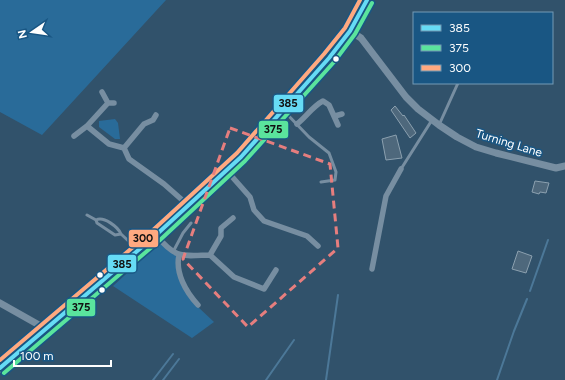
<svg xmlns="http://www.w3.org/2000/svg" width="565" height="380" viewBox="0 0 565 380" font-family="Figtree,sans-serif">
	<style>
		.green { fill: #296b99 }
		.lines { fill: none; stroke-linecap: round; stroke-linejoin: round }
		.stream { stroke: #4c7898; stroke-width: 2 }
		.building { fill: #4e687c; stroke: #8ba0af }
		.service { stroke: #778ea1; stroke-width: 3 }
		.minor { stroke: #778ea1; stroke-width: 5.5 }
		.tertiary { stroke: #778ea1; stroke-width: 7 }
		.trunk { stroke: #788ea0; stroke-width: 10 }
		.bus-1-casing { stroke: #195683; stroke-width: 7 }
		.bus-2-casing { stroke: #195683; stroke-width: 7 }
		.bus-3-casing { stroke: #195683; stroke-width: 7 }
		.bus-1 { stroke: #66dbf5; stroke-width: 4 }
		.bus-2 { stroke: #5ae49d; stroke-width: 4 }
		.bus-3 { stroke: #ffa980; stroke-width: 4 }
		.marked { fill: none; stroke: #e67e7e; stroke-width: 3; stroke-dasharray: 8 5; stroke-linejoin: round }
		.bus-dot { fill: #fff; stroke: #195683; stroke-width: 1.5 }
		.labels { text-anchor: middle; stroke-width: 3; stroke-linejoin: round; paint-order: stroke }
		.street-label { font-size: 12px; fill: #fff; stroke: #195683 }
		.line-badge { stroke: #195683; stroke-width: 1.5 }
		.pale-badge-label { font-size: 11px; text-anchor: middle; font-weight: bold; fill: #111 }
	</style>
	<rect width="100%" height="100%" fill="#31526b"/>
	<path class="green" d="M0,0h166l-124,135 -42,-23z
		M115,119l3,4 2,16h-5l-16,-12v-6z
		M161,242l15,13 1,16 20,35 17,16 -22,16 -79,-52z"/>
	<g class="lines">
		<path class="stream" d="M530,291l18,-51
			M153,380l20,-26
			M163,380l16,-21
			M266,380l28,-40
			M326,380l12,-85
			M497,380l17,-49 13,-32"/>
	</g>
	<path class="building" d="M395,106l8,10 1,-1 12,18 -6,5 -19,-28z
		M396,135l6,23 -16,2 -4,-21z
		M535,181l14,2 -3,10 -6,-1 -1,2 -7,-2z
		M518,251l14,5 -6,17 -14,-4z"/>
	<g class="lines">
		<path class="service" d="M284,111l25,26 20,16 7,19 -1,8 -14,2
			M439,125l19,-42
			M401,169l31,-49
			M87,215l9,5
			M121,234c-3,-7 -17,-18 -25,-14l1,3 18,12 6,-1 16,15
			M173,252l10,-19 8,-10"/>
		<path class="minor" d="M102,92l6,11h6
			M108,103l-21,23 22,18 15,4 5,11 35,25 25,22
			M335,116l7,-2
			M297,124c9,-7 16,-18 26,-23l6,4 9,20
			M74,136l13,-10
			M124,148l20,-24 9,-4 3,-5
			M227,171l23,26 4,13 10,11 43,15 11,10
			M156,235c20,24 25,21 54,20l11,-19v-8l12,-10
			M179,255c-4,18 7,37 19,50
			M210,255l24,22 30,12 12,-19
			M372,269l14,-73 15,-27"/>
		<path class="tertiary" d="M350,31l11,7 45,59 12,12 21,16 18,12 19,10 20,6 60,15 9,-2
			M0,303l39,22 8,3"/>
		<path class="trunk" d="M0,368l156,-133 85,-78 88,-99 21,-27 17,-31"/>
		<defs>
			<path id="bus-1" d="M0,368l156,-133 85,-78 88,-99 21,-27 17,-31"/>
			<path id="bus-2" d="M4,373l156,-133 85,-79 89,-99 21,-28 17,-31"/>
			<path id="bus-3" d="M0,360l152,-129 85,-78 87,-99 21,-26 15,-28"/>
		</defs>
		<use href="#bus-1" class="bus-1-casing"/>
		<use href="#bus-2" class="bus-2-casing"/>
		<use href="#bus-3" class="bus-3-casing"/>
		<use href="#bus-1" class="bus-1"/>
		<use href="#bus-2" class="bus-2"/>
		<use href="#bus-3" class="bus-3"/>
	</g>
	<path class="marked" d="M230,128l100,36 8,84 -90,79 -65,-68z"/>
	<g class="bus-dot">
		<circle cx="336" cy="59" r="3.5"/>
		<circle cx="100" cy="275" r="3.5"/>
		<circle cx="102" cy="290" r="3.5"/>
	</g>
	<g class="labels">
		<g class="street-label">
			<text transform="translate(509 143) rotate(17)" y="4">Turning Lane</text>
		</g>
	</g>
	<g class="line-badge">
		<rect x="273" y="94" width="31" height="19" rx="4" fill="#66dbf5"/>
		<rect x="258" y="120" width="31" height="19" rx="4" fill="#5ae49d"/>
		<rect x="128" y="229" width="31" height="19" rx="4" fill="#ffa980"/>
		<rect x="107" y="254" width="30" height="19" rx="4" fill="#66dbf5"/>
		<rect x="66" y="298" width="30" height="19" rx="4" fill="#5ae49d"/>
	</g>
	<g class="pale-badge-label">
		<text x="288" y="107">385</text>
		<text x="273" y="133">375</text>
		<text x="143" y="242">300</text>
		<text x="122" y="268">385</text>
		<text x="81" y="311">375</text>
	</g>
	<rect x="413" y="12" width="140" height="72" fill="#195683" stroke="#759ab5"/>
	<rect x="421" y="25" width="20" height="6" fill="#66dbf5" stroke="#759ab5"/>
	<text x="449" y="32" font-size="12" fill="#ffffff">385</text>
	<rect x="421" y="45" width="20" height="6" fill="#5ae49d" stroke="#759ab5"/>
	<text x="449" y="52" font-size="12" fill="#ffffff">375</text>
	<rect x="421" y="65" width="20" height="6" fill="#ffa980" stroke="#759ab5"/>
	<text x="449" y="72" font-size="12" fill="#ffffff">300</text>
	<g transform="translate(32 32) rotate(257)" stroke="#195683" stroke-width="3" paint-order="stroke">
	<path d="M0-3L7 15L0 10L-7 15Z" fill="#ffffff"/>
	<text y="-6" font-size="11" font-weight="bold" text-anchor="middle" fill="#ffffff">N</text>
	</g>
	<path d="M14 360v6h97v-6" fill="none" stroke="#ffffff" stroke-width="2"/>
	<text x="20" y="360" font-size="12" fill="#ffffff" stroke="#195683" stroke-width="3" paint-order="stroke">100 m</text>
</svg>
